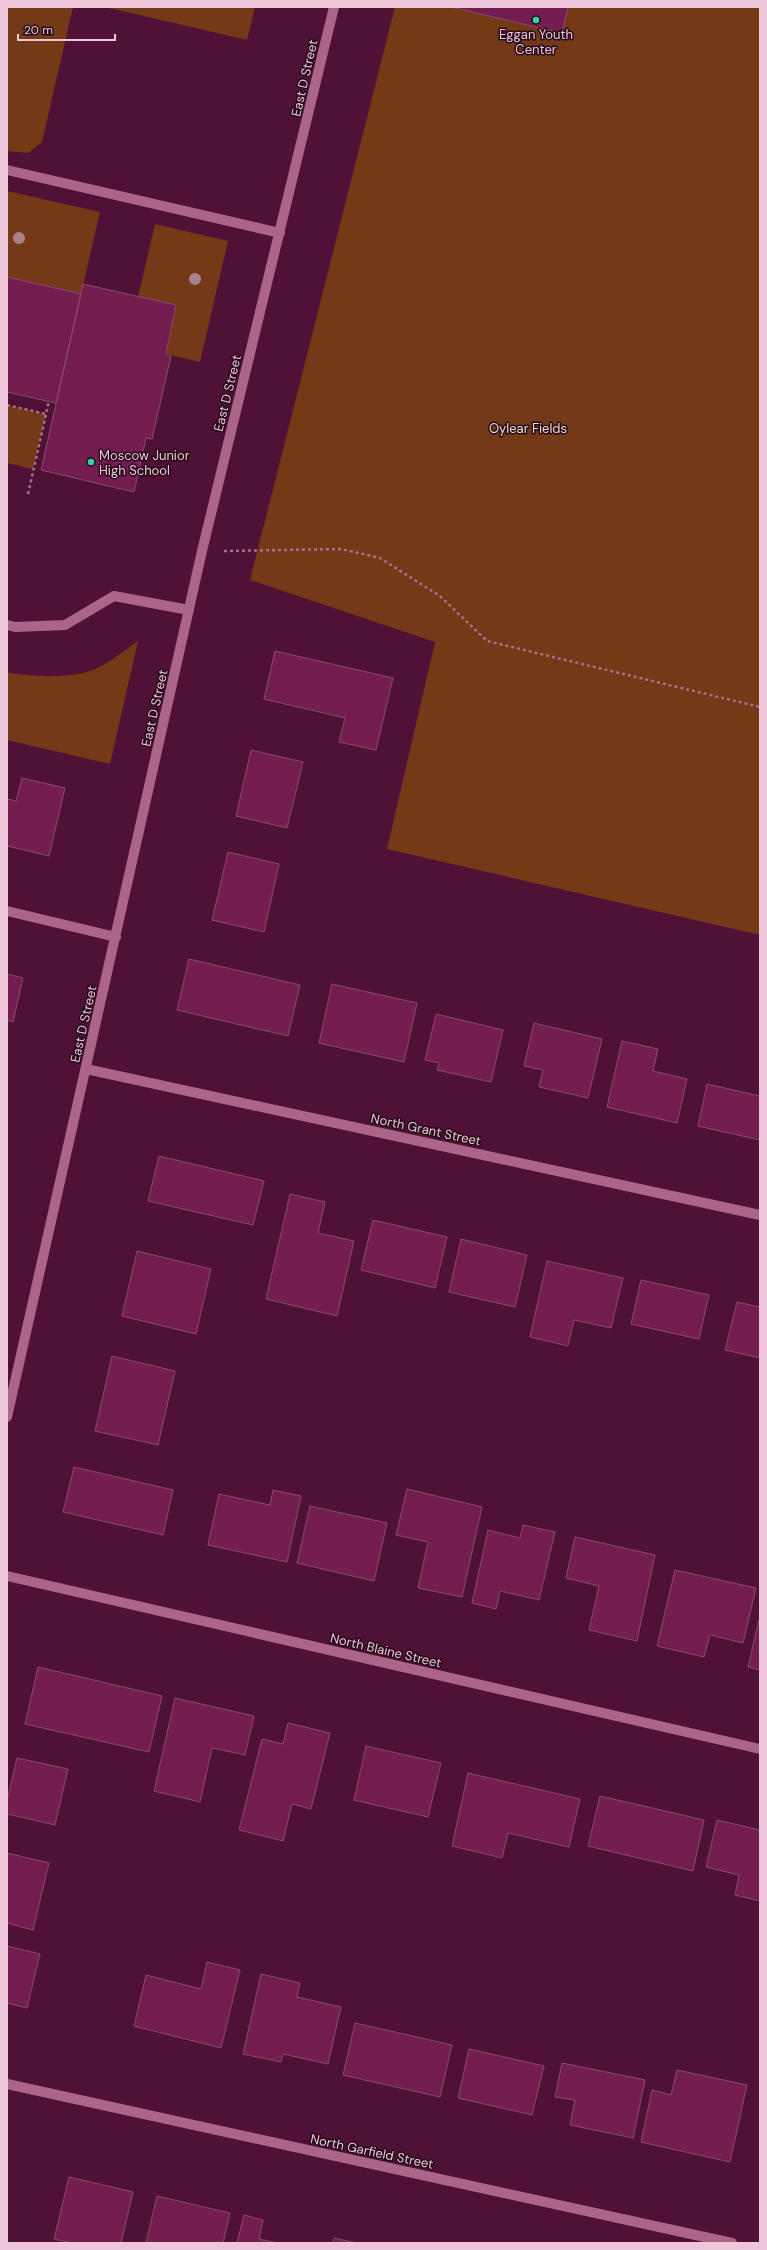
<svg xmlns="http://www.w3.org/2000/svg" width="767" height="2250" viewBox="0 0 767 2250" font-family="'DM Sans',sans-serif">
	<style>
		.green { fill: #743916 }
		.building { fill: #731d51; stroke: #8c4a6d }
		.lines { fill: none; stroke-linecap: round; stroke-linejoin: round }
		.path { stroke: #a2718c; stroke-width: 2.5; stroke-dasharray: 3 3; stroke-linecap: butt }
		.minor { stroke: #ab6589; stroke-width: 10 }
		.tree { fill: #aa808a }
		.poi-dot { fill: #38d4a6; stroke: #250b1a; stroke-width: 1.5 }
		.labels { text-anchor: middle; stroke-width: 3; stroke-linejoin: round; paint-order: stroke }
		.poi-label { font-size: 13px; fill: #edc6d9; stroke: #250b1a }
		.street-label { font-size: 13px; fill: #edc6d9; stroke: #250b1a }
		.park-label { font-size: 13px; fill: #f4dbcf; stroke: #250b1a }
	</style>
	<rect width="100%" height="100%" fill="#4f1136"/>
	<path class="green" d="M7,7h66l-31,135 -14,11 -21,-2z
		M105,7h150l-8,33z
		M395,7h56l111,26 6,-26h192v928l-373,-86 48,-207 -185,-62z
		M7,191l93,21 -19,82 -74,-17z
		M155,224l73,17 -28,121 -34,-8 10,-49 -38,-8z
		M7,405l39,9 -13,55 -26,-6z
		M138,641l-28,123 -103,-24v-68c20,5 61,6 80,0 19,-6 35,-20 51,-31z"/>
	<path class="building" d="M451,7h117l-6,26z
		M7,277l74,17 -25,109 -49,-11z
		M83,284l93,21 -10,49 5,2 -19,83 -6,-1 -12,54 -93,-22z
		M275,651l118,27 -17,72 -37,-8 6,-24 -81,-19z
		M251,750l52,12 -16,66 -51,-12z
		M22,778l43,10 -16,68 -42,-10v-47l9,2z
		M228,852l51,12 -15,68 -52,-12z
		M189,959l111,26 -12,51 -111,-26z
		M7,974l16,4 -10,44 -6,-2z
		M332,984l85,19 -13,59 -85,-19z
		M436,1014l67,16 -12,52 -54,-12 2,-7 -14,-3z
		M534,1023l68,16 -14,59 -49,-11 4,-17 -19,-4z
		M622,1041l36,8 -5,22 34,8 -10,44 -70,-16z
		M707,1084l53,12v44l-62,-14z
		M159,1156l105,25 -11,44 -105,-24z
		M290,1194l35,8 -7,31 36,8 -17,75 -71,-17z
		M373,1220l74,17 -12,51 -74,-18z
		M461,1239l66,16 -12,52 -66,-15z
		M137,1251l74,18 -15,65 -74,-18z
		M547,1261l76,17 -12,50 -37,-8 -6,26 -38,-9z
		M641,1280l68,15 -10,44 -68,-15z
		M737,1302l23,5v51l-35,-8z
		M112,1356l63,15 -17,74 -63,-14z
		M74,1467l99,23 -10,45 -100,-23z
		M407,1489l75,18 -20,90 -44,-9 10,-46 -32,-7z
		M273,1490l28,6 -14,66 -79,-17 11,-51 51,11z
		M310,1506l77,17 -13,58 -77,-18z
		M523,1525l32,7 -16,68 -39,-9 -4,18 -24,-6 16,-73 32,8z
		M575,1537l80,18 -18,86 -48,-11 10,-44 -33,-8z
		M675,1570l81,18 -13,55 -33,-8 -6,22 -47,-11z
		M759,1620h1v50l-12,-3z
		M38,1667l124,29 -13,56 -124,-28z
		M175,1698l79,18 -9,39 -33,-7 -12,54 -46,-11z
		M288,1723l42,10 -19,76 -19,-5 -9,37 -44,-11 23,-91 21,5z
		M366,1746l75,17 -13,54 -74,-17z
		M17,1758l51,11 -13,56 -48,-11v-13z
		M468,1773l112,26 -11,48 -61,-14 -6,25 -50,-12z
		M600,1796l104,24 -11,51 -105,-25z
		M717,1820l43,10v71l-25,-6 4,-20 -33,-8z
		M7,1853l42,10 -16,67 -26,-7z
		M7,1946l33,8 -13,54 -20,-5z
		M207,1962l33,8 -19,78 -87,-22 12,-51 55,14z
		M261,1974l39,9 -3,14 44,10 -13,57 -45,-10 -2,8 -38,-8z
		M355,2023l97,22 -12,52 -97,-22z
		M469,2049l75,17 -12,49 -74,-17z
		M562,2063l83,17 -12,58 -63,-13 5,-25 -20,-3z
		M677,2070l70,15 -17,77 -89,-20 11,-52 19,5z
		M69,2177l64,15 -12,51h-49l-18,-4z
		M157,2196l73,17 -7,30h-77z
		M244,2215l19,5 -4,19 18,4h-40z
		M334,2238l22,5h-23z"/>
	<g class="lines">
		<path class="path" d="M7,405l39,9
			M28,494l21,-93
			M224,551l117,-2 39,9 60,38 47,45 273,66"/>
		<path class="minor" d="M7,170l273,63
			M7,625l8,2 50,-2 49,-29 75,14
			M7,911l109,26
			M86,1069l674,146
			M7,1417l195,-866 132,-544
			M7,1576l753,173
			M7,2084l725,159"/>
	</g>
	<g class="tree">
		<circle cx="19" cy="238" r="6"/>
		<circle cx="195" cy="279" r="6"/>
	</g>
	<g class="poi-dot">
		<circle cx="536" cy="20" r="4"/>
		<circle cx="91" cy="462" r="4"/>
	</g>
	<g class="labels">
		<g class="poi-label">
			<text x="536" y="39">Eggan Youth<tspan x="536" dy="15">Center</tspan></text>
			<text x="99" y="460" text-anchor="start">Moscow Junior<tspan x="99" dy="15">High School</tspan></text>
		</g>
		<g class="street-label">
			<text transform="translate(304 78) rotate(-77)" y="5">East D Street</text>
			<text transform="translate(227 393) rotate(-76)" y="5">East D Street</text>
			<text transform="translate(154 708) rotate(-77)" y="5">East D Street</text>
			<text transform="translate(83 1024) rotate(-77)" y="5">East D Street</text>
			<text transform="translate(426 1129) rotate(12)" y="5">North Grant Street</text>
			<text transform="translate(386 1650) rotate(13)" y="5">North Blaine Street</text>
			<text transform="translate(372 2151) rotate(12)" y="5">North Garfield Street</text>
		</g>
		<g class="park-label">
			<text x="528" y="433">Oylear Fields</text>
		</g>
	</g>
	<rect width="767" height="2250" fill="none" stroke="#edc6d9" stroke-width="16"/>
	<path d="M18 34v6h97v-6" fill="none" stroke="#edc6d9" stroke-width="2"/>
	<text x="24" y="34" font-size="12" fill="#edc6d9" stroke="#250b1a" stroke-width="3" paint-order="stroke">20 m</text>
</svg>
